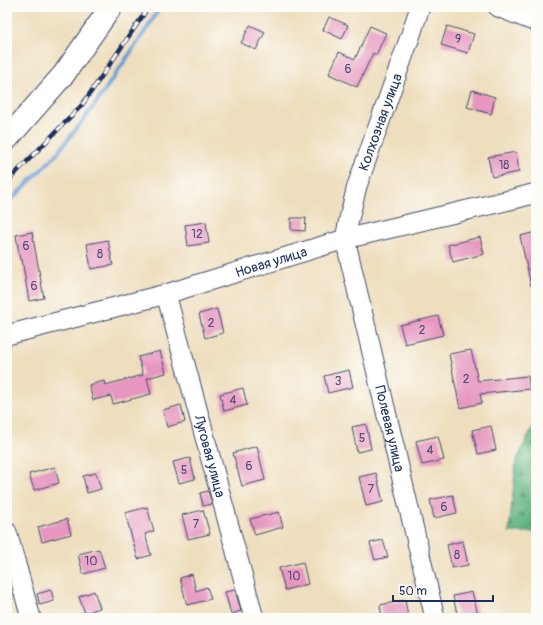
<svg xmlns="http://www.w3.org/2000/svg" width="543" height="625" viewBox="0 0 543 625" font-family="Pangolin,sans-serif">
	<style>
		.forest { fill: url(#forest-firs); stroke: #3f7270 }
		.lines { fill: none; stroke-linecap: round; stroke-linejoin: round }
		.stream { stroke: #679fd5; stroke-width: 4 }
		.building { fill: #e696bf }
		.minor-casing { stroke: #3b496c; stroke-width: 21 }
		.major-casing { stroke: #3b496c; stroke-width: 24 }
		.minor { stroke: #fff; stroke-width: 19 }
		.major { stroke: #fff; stroke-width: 22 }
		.rail-casing { stroke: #1b2f5e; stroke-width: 4.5 }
		.rail { stroke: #fdfcf7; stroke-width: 3; stroke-dasharray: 9; stroke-linecap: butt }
		.labels { text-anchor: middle; stroke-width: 3.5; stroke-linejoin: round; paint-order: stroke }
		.number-label { font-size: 12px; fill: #4e4976 }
		.street-label { font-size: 14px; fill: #1b2f5e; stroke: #fdfcf7 }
	</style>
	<defs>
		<pattern id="forest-firs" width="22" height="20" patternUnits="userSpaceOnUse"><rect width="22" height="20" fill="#63b683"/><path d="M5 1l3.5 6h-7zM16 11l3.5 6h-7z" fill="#51946e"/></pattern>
	</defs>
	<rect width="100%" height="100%" fill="#fdfcf7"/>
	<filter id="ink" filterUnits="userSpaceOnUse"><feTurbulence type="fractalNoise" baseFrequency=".025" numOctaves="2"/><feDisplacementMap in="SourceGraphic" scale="8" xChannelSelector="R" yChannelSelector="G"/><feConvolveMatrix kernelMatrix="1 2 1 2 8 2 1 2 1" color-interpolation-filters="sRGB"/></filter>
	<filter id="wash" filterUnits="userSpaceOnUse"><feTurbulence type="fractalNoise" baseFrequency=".012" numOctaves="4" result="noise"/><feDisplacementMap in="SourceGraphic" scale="16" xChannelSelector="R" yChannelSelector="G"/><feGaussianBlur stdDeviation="0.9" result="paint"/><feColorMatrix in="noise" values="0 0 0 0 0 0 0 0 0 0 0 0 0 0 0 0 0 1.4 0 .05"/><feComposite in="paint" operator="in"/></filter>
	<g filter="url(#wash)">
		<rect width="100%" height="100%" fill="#eedebd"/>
		<path class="forest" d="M536,420v112h-27l7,-71z"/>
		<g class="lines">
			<path class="stream" d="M7,204l49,-49 38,-49 56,-82 10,-17"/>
		</g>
		<g id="blocks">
			<path class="building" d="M329,17l19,8 -6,14 -19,-9z
				M250,25l15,7 -9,18 -15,-7z
				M370,26l16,7 -10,22 -3,-2 -16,34 -28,-13 10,-22 16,7z
				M447,26l27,8 -6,19 -27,-8z
				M472,90l23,7 -4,17 -24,-7z
				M516,152l3,20 -27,5 -4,-20z
				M291,218h15l-1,13 -14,-1z
				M206,222l3,21 -21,3 -3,-21z
				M32,232l12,66 -15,3 -7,-42 -2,1 -4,-25z
				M536,232v53l-5,1 -11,-50z
				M480,237l4,17 -31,8 -5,-17z
				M108,240l5,25 -22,4 -4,-25z
				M217,309l6,24 -18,5 -6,-24z
				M438,316l5,19 -38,9 -5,-19z
				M471,350l7,31 50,-5 2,13 -50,5 2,9 -22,5 -11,-54z
				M160,351l6,22 -19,5 4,16 -38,10 -2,-8 -18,4 -4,-15 15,-4 1,4 38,-10 -5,-18z
				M349,370l4,17 -25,6 -4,-17z
				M243,388l4,17 -23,6 -4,-17z
				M181,405l4,17 -18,5 -4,-17z
				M366,424l5,25 -14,3 -5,-25z
				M491,426l5,24 -18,4 -6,-24z
				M438,436l6,24 -22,5 -6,-24z
				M257,446l8,34 -23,6 -9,-33z
				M190,458l5,21 -16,4 -6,-21z
				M55,467l4,16 -25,7 -5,-16z
				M96,473l5,16 -14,4 -4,-17z
				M376,473l7,29 -17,4 -7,-29z
				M208,491l4,13 -9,2 -3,-13z
				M453,495l4,18 -23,5 -4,-18z
				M147,507l7,24 -9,3 6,21 -13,4 -13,-46z
				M203,510l7,24 -22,5 -6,-24z
				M279,512l4,15 -28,8 -5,-16z
				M67,519l4,15 -29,8 -4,-15z
				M383,540l5,17 -13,3 -5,-17z
				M463,541l5,24 -16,3 -5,-23z
				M99,549l6,19 -22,6 -5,-20z
				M303,562l5,22 -23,6 -6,-22z
				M192,574l4,17 11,-4 4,12 -24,6 -7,-27z
				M51,590l3,11 -14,4 -3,-11z
				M235,590l6,21 -10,3 -6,-22z
				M94,591l6,17 -15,5 -6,-16z
				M472,592l7,26h-21l-5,-22z
				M405,600l3,16 -9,2h-17l-2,-13z"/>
		</g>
	</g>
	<g filter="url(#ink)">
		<use href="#blocks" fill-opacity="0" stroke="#3b496c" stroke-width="1"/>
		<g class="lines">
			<defs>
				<g id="minor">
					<path id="s1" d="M420,7l-10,30 -53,149 -8,33 -4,20 90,379"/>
					<path d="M498,7l38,15"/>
					<path id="s2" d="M166,294l88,324"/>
					<path id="s3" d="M7,335l159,-41 179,-55 169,-40 22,-6"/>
					<path d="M7,532l24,86"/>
				</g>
				<path id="major" d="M7,139l57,-65 47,-67"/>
			</defs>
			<use href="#minor" class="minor-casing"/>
			<use href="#major" class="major-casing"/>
			<use href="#minor" class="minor"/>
			<use href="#major" class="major"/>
			<defs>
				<path id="rail" d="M7,182l75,-77 62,-91 3,-7"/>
			</defs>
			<use href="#rail" class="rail-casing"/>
			<use href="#rail" class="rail"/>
		</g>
	</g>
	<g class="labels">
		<g class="number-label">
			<text x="458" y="43">9</text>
			<text x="348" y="73">6</text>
			<text x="504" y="169">18</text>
			<text x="197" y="238">12</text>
			<text x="26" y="250">6</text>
			<text x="100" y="258">8</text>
			<text x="34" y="290">6</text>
			<text x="211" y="327">2</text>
			<text x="422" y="334">2</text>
			<text x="466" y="383">2</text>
			<text x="338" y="385">3</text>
			<text x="233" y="404">4</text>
			<text x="362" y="442">5</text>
			<text x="430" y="454">4</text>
			<text x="249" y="470">6</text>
			<text x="184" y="474">5</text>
			<text x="371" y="493">7</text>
			<text x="444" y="511">6</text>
			<text x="196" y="528">7</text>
			<text x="457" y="559">8</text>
			<text x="91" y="565">10</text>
			<text x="294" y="580">10</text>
		</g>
		<g class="street-label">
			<text transform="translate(380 122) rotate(-70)" y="5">Колхозная улица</text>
			<text dy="5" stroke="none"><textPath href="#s3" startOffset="274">Новая улица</textPath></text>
			<text dy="5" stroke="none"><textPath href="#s1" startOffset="439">Полевая улица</textPath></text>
			<text dy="5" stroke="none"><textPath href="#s2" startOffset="168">Луговая улица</textPath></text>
		</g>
	</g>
	<rect width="543" height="625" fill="none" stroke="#fdfcf7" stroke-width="24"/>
	<path d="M393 595v6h100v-6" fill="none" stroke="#1b2f5e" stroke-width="2"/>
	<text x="399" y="595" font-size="12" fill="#1b2f5e" stroke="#fdfcf7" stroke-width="3" paint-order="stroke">50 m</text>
</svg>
